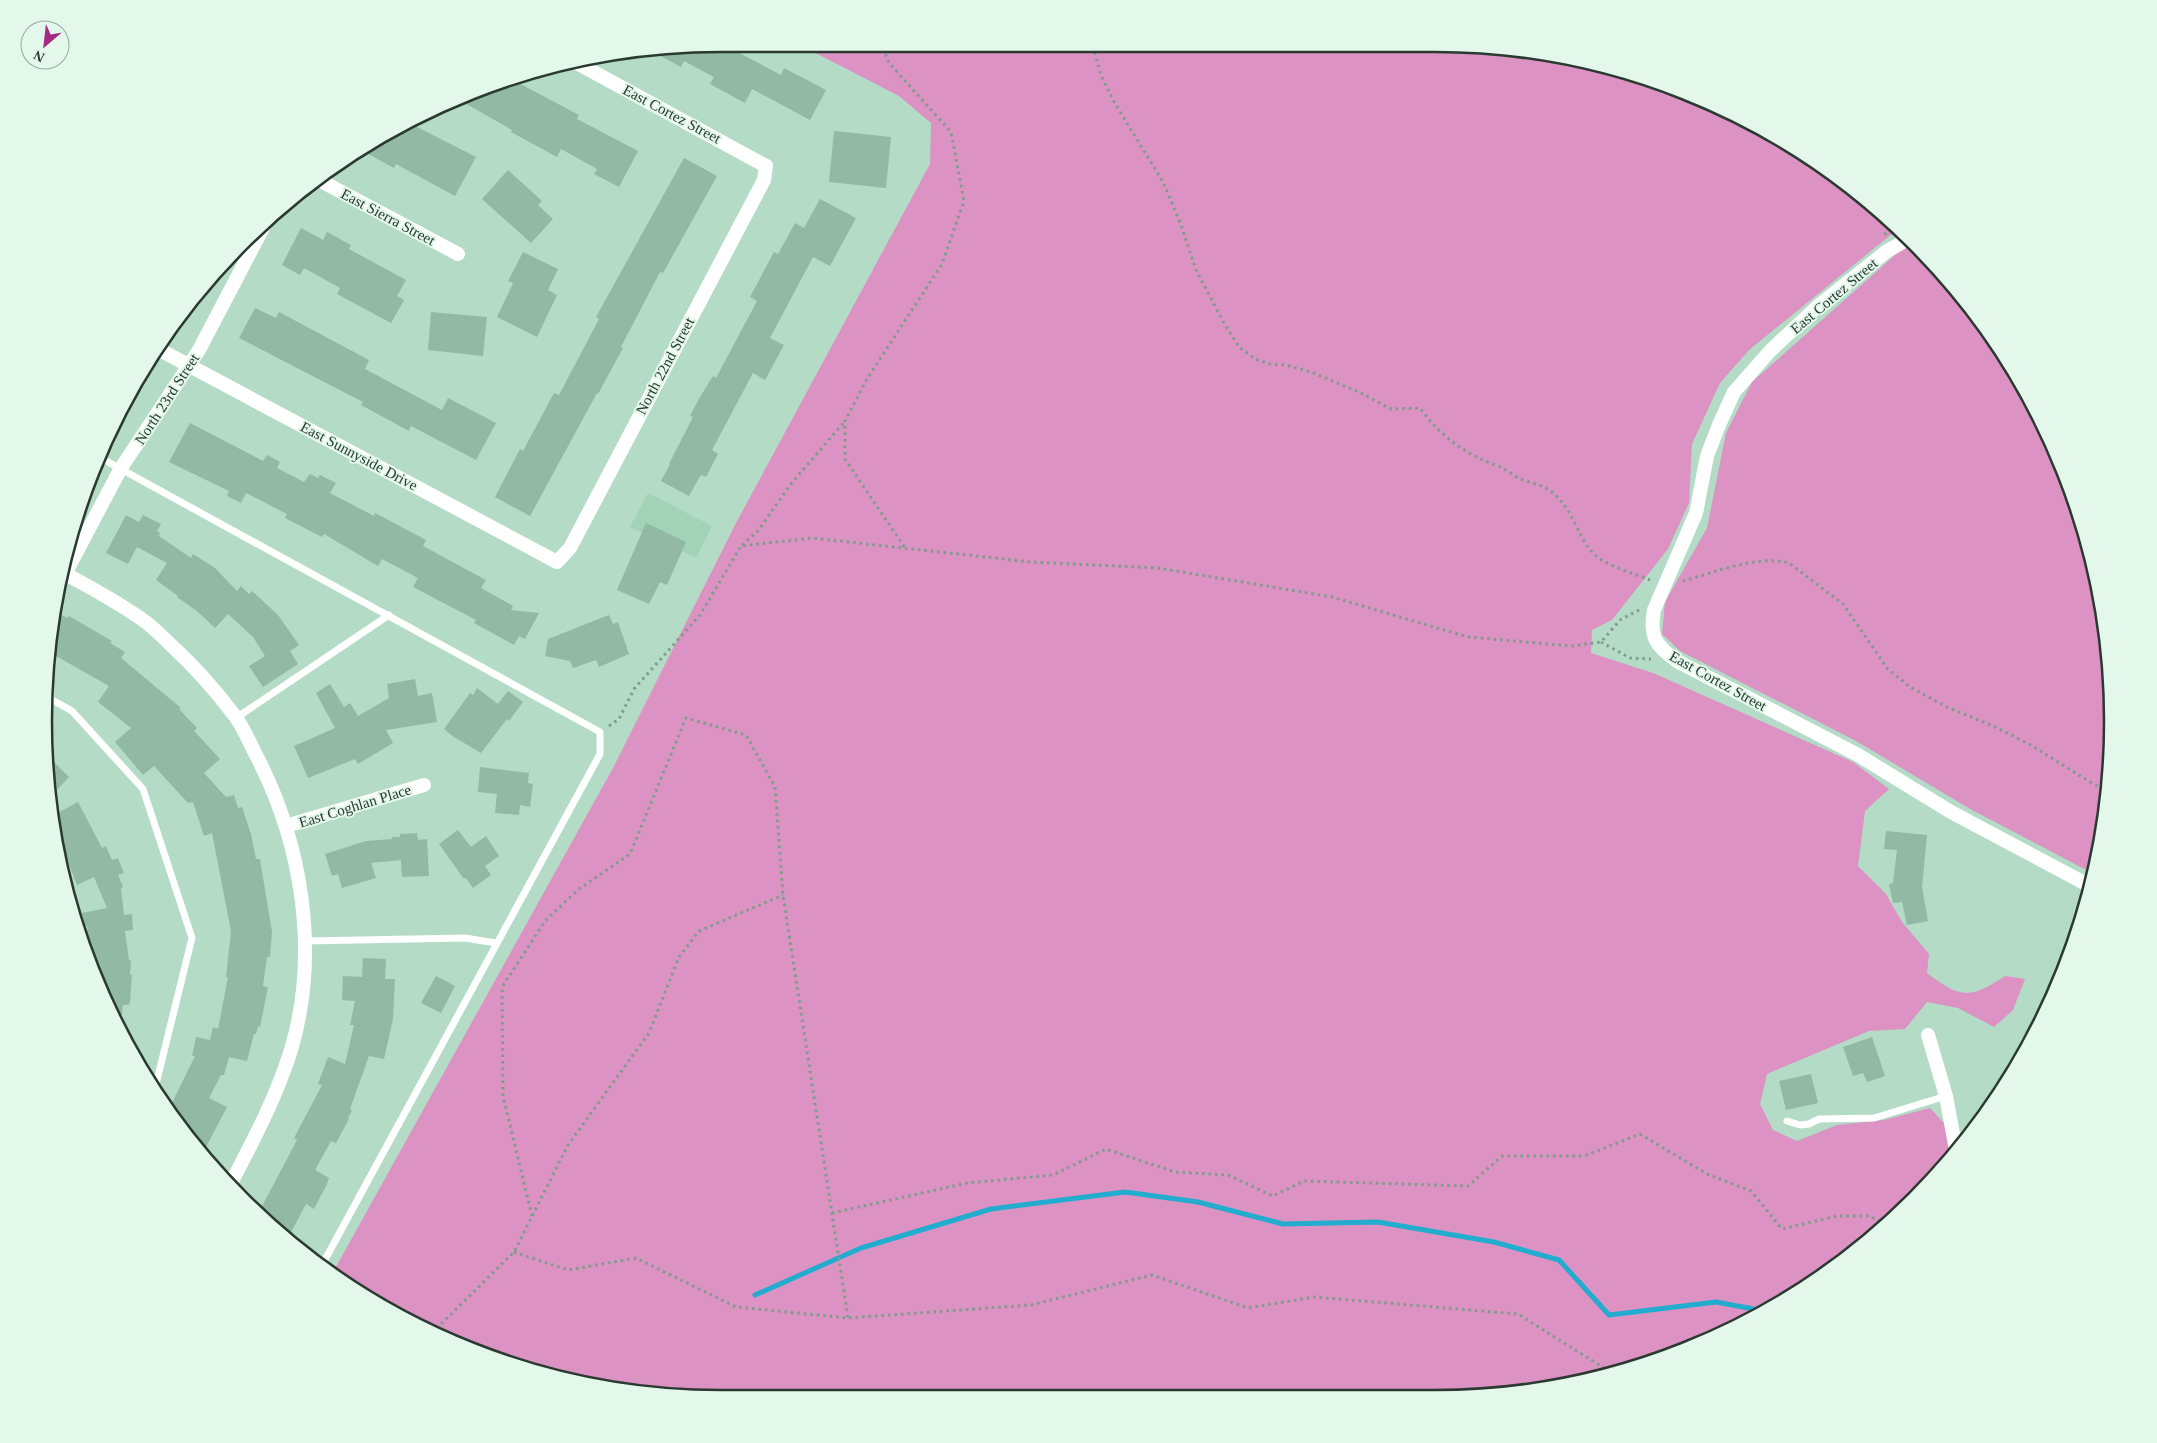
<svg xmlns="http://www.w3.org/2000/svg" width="2157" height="1443" viewBox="0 0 2157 1443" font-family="Georgia,serif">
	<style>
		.built { fill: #a2d2b7 }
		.green { fill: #dc92c3 }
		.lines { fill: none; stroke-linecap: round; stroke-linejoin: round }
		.stream { stroke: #22acce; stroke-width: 5 }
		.building { fill: #92b9a3 }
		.path { stroke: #7e9c8b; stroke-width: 3; stroke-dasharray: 2.5 4; stroke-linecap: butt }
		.service { stroke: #fff; stroke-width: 7 }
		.minor { stroke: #fff; stroke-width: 14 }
		.labels { text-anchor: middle; stroke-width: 4; stroke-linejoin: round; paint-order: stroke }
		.street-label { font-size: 15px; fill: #2a3a31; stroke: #e3f7eb }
		.rim { fill: none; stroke: #2a3a31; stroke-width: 2.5 }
	</style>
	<rect width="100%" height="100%" fill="#b3dbc5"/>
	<path class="built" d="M648,493l64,33 -16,32 -66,-31z"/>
	<path class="green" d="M1435,44l132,13 169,57 76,44 86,71 -149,121 -29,33 -28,61 -3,59 -21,46 -56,71 -20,10 -1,23 62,20 200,89 36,27 -24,22 -7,55 28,28 16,28 27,32 -2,19c34,26 44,26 78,3l20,3 -12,31 -19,17 -36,-19 -31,-6 -22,27 -36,2 -102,43 -7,30 13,26 24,11 40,-16 47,-5 46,-12 14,15 7,33 -36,45 -103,84 -117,63 -127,38 -133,13h-713l-132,-13 -169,-57 -89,-55 281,-506 123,-245 194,-359 1,-41 -32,-27 -93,-48z
		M1912,240l87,105 63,117 38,127 13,132 -13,132 -6,21 -122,-64 -116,-69 -176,-90 -18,-17 3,-32 42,-74 19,-95 26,-51z"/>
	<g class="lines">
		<path class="stream" d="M755,1295l106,-47 130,-39 134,-17 73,10 85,22 95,-2 116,20 65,18 50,55 107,-13 48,9"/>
	</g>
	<path class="building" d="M648,49h84l49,26 3,-7 42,22 -16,30 -58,-31 -7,14 -35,-19 4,-7 -30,-16 -3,6z
		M509,78l70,37 -2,4 61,32 -19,36 -25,-13 3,-5 -36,-20 -4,8 -46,-25 1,-2 -51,-29z
		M413,125l63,32 -21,39 -59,-32 -2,4 -33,-18z
		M834,131l57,6 -5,51 -57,-6z
		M684,158l33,18 -54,97 -3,-1 -39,75 2,1 -25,46 -1,-1 -67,123 -35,-19 25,-48 3,2 31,-58 5,2 40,-76 -3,-2z
		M508,170l34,31 -4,4 15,14 -22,24 -49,-44z
		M820,199l36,19 -26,48 -17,-9 -43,81 14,7 -19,35 -12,-7 -41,77 6,4 -12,23 -5,-2 -2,3 -10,18 -28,-15 9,-17h-1l24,-47 -3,-1 10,-19 13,-21 3,2 41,-77 -7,-4 24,-45 4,2 17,-31 9,5z
		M301,228l22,12 4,-8 24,13 -2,4 57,31 -9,16 7,4 -13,23 -54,-29 3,-6 -36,-20 -4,7 -18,-10z
		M523,252l35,17 -10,21 9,5 -20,42 -40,-20 16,-34 -5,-2z
		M255,308l21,10 3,-6 90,48 -4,9 77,41 6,-12 48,25 -20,37 -65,-34 -2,5 -48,-26 2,-3 -124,-64z
		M431,312l56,5 -4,39 -55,-6z
		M190,423l73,38 4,-6 13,7 -3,6 27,14 6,-8 8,4 2,-3 16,8 -6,10 44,23 1,-3 51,27 -3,6 63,34 -5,8 32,18 -2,4 28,3 -14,26 -6,-3 -5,9 -40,-22 2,-3 -63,-33 5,-9 -36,-19 -4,7 -54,-32 -2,3 -37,-19 2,-4 -27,-14 -14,-7 -5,10 -14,-7 2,-5 -60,-29z
		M126,515l13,7 4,-7 18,9 -4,7 3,2 -1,3 32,22 2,-4 22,14 22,23 4,-5 8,8 3,-3 26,24 21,30 -9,6 8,13 -35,23 -14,-21 16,-10 -12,-19 -25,-23 -13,14 -18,-17 -20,-14 1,-1 -22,-16 11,-17 -30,-16 -9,17 -22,-11z
		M646,523l40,19 -19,43 -7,-3 -11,22 -32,-14z
		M56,612l11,6 2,-2 43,25 -2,2 15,9 -4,6 60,50 -2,1 18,19 -3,3 26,28 -16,14 22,24 8,-2 4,13 4,-1 9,27 5,25h4l12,73 -2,25h-3l-4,29 5,1 -8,40 -2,-1 -2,8h-2l-7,27 -18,-4 -5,18h-3l-12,23 18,9 -23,44 -34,-44 25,-51h-3l4,-19 14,3 3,-13 5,2 10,-52h-2l5,-46 -19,-98 -8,3 -11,-34 -5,1 -34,-37 -11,9 -28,-33 16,-14 -33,-26 11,-16 -60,-34z
		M609,615l4,9 5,-2 11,32 -30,13 -3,-7 -23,8 -3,-7 -25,-5 3,-17z
		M415,679l3,17 14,-3 5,29 -51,8 7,13 -35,21 -3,-5 -47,19 -14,-32 41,-18 -19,-35 14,-9 14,23 6,-4 8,13 31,-18 -2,-14z
		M477,688l21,16 10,-13 15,11 -14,19 -2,-2 -26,34 -27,-16 -10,-8 26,-36 3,2z
		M51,759l18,18 -16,17 -1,-14z
		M480,767l49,6 -1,10 5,1 -3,23 -10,-2 -1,10 -24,-2 2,-19 -19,-2z
		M78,802l24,46 4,-2 6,14 6,-2 6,15 -6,2 5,12 -2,1 3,27 8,-1 1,16 -8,1 4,29h2l-1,15h2l-2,27 -1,3h-6l-3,26 -25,-50 -5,-19 -3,-36h-3l-2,-13 25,-5 -13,-31 -17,8 -9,-23h1l-13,-27 -2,-20z
		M458,830l13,17 15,-11 13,20 -14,10 6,9 -18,13 -7,-10 -2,1 -25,-35z
		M1886,831l41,4 -5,52 6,34 -21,4 -5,-23 -9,1 -4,-19 4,-1 4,-33 -13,-1z
		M417,833l1,7 9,-1 2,37 -27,1 -1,-17 -30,3 5,15 -34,10 -4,-14 -6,2 -7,-22 41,-13 26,-2v-2h8v-3z
		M363,958l23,1 -1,20h10l-2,40 -9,40 -15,-3 -19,53 2,1 -4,8 1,1 -13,24 -5,-2 -16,29 14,8 -2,6 -13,25 -8,-5 -18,34 -9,-5 -20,-18 1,-5 37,-70 -3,-2 28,-53 -4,-1 10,-27 17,7 9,-39h-4l5,-24 -13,-1 1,-24 19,1z
		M436,976l19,10 -14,27 -20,-10z
		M1872,1037l13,39 -18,6 -4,-9 -10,3 -10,-29z
		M1811,1074l7,29 -32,7 -7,-29z"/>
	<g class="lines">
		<path class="path" d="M1093,46l8,29 12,25 50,82 17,40 16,48 29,55 14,22 16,12 15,5 16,1 28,8 49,21 28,15 29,-1c19,27 46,47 78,58 7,2 15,10 23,13 9,4 19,5 28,11 25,17 27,47 46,65 14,12 38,18 55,25
			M883,48l6,15 62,69 13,69 -22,63 -75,115 -22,42v38l60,89
			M1885,235l5,-13
			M742,545l16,-14 32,-46 55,-64
			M1683,581c29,-8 77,-27 106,-18l54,41 44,64 23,19 37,20 46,19 36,18 66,41 12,4
			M1601,642l29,16 21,1
			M609,726l10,-7 15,-30 66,-74 41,-69 71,-8 219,24 127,6 174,29 136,40 104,9 29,-4 19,-22 19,-10
			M832,1213l135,-30 86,-8 53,-26 69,23 53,3 45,21 31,-15 164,5 34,-30h82l56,-22 67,40 44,17 31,38 55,-13h33l15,9
			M532,1216l-29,-120 -1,-109 43,-66 34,-32 51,-35 56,-136 60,17 29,52 8,108 65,423
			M514,1252l54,18 68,-12 100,49 112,11 183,-13 121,-30 96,33 66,-11 204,17 94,59
			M432,1333l82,-81 54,-107 81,-112 30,-76 20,-26 84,-36"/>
		<path class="service" d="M99,457l501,275v22l-279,513
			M47,697l25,14 71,78 49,149 -35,142 -3,5
			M236,718l153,-103
			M304,941l161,-3 31,5
			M1787,1121l13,4 9,-1 10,-5 55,-1 72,-22"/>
		<path class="minor" d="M319,180l139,74
			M1910,238l-23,13 -70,56 -47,44 -36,41 -15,33 -12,31 -11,57 -42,97c-5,27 2,36 23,51l181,94 93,57 139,74
			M160,350l397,212 13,-14 194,-368 2,-14 -189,-103
			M62,572c29,16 58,31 85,51 9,7 17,15 25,23 23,21 44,45 63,70 8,11 14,25 20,37 47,89 65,199 36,297 -15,48 -38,91 -61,135
			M65,574l56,-106 78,-118 67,-128
			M286,826l138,-41
			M1928,1035l18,61 10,54"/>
	</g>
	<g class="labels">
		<g class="street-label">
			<text transform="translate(672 114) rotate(28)" y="5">East Cortez Street</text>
			<text transform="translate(388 217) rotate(28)" y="5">East Sierra Street</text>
			<text transform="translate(1834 296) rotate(-40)" y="5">East Cortez Street</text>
			<text transform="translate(665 366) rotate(-62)" y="5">North 22nd Street</text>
			<text transform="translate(167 399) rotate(-57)" y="5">North 23rd Street</text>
			<text transform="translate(359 456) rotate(28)" y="5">East Sunnyside Drive</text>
			<text transform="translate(1718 681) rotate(29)" y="5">East Cortez Street</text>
			<text transform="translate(355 806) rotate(-17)" y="5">East Coghlan Place</text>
		</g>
	</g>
	<path d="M0 0H2157V1443H0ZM721 52H1435A669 669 0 0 1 2104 721V721A669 669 0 0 1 1435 1390H721A669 669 0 0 1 52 721V721A669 669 0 0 1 721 52Z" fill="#e3f7eb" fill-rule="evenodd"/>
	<path class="rim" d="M721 52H1435A669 669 0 0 1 2104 721V721A669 669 0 0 1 1435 1390H721A669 669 0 0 1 52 721V721A669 669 0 0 1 721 52Z"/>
	<g transform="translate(45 45) rotate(208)"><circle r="24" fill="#e3f7eb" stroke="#99aba1"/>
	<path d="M0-4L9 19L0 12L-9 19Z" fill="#a22b83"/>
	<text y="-8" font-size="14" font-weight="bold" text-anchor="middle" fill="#2a3a31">N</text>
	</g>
</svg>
